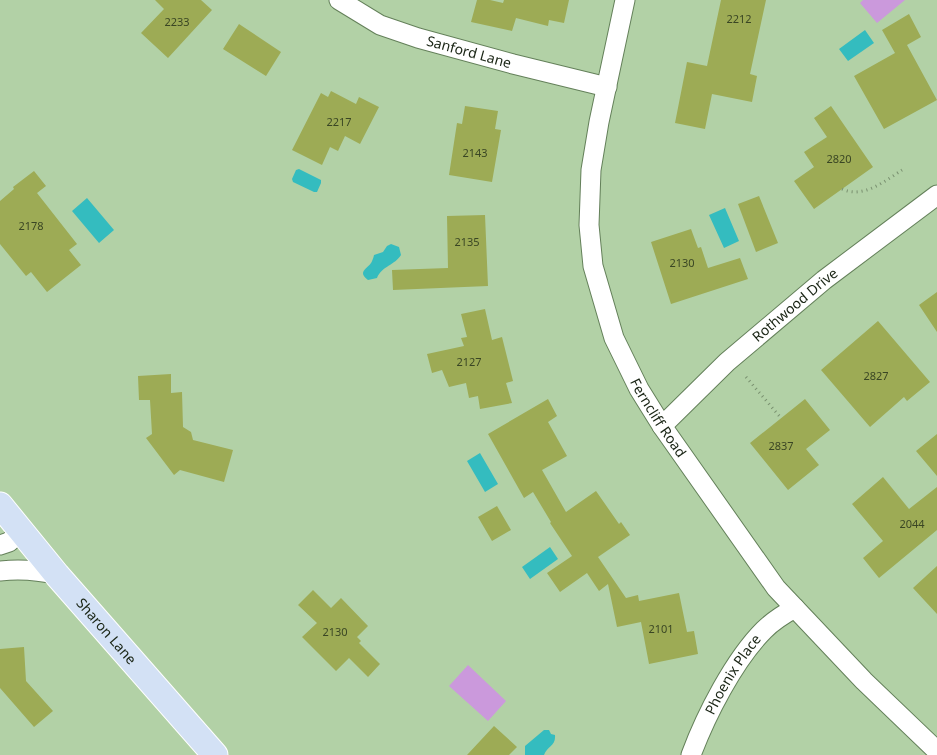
<svg xmlns="http://www.w3.org/2000/svg" width="937" height="755" viewBox="0 0 937 755" font-family="'Noto Sans',sans-serif">
	<style>
		.green { fill: #cb99dc }
		.water { fill: #34bcbf }
		.building { fill: #9dab55 }
		.lines { fill: none; stroke-linecap: round; stroke-linejoin: round }
		.minor-casing { stroke: #64805a; stroke-width: 21 }
		.major-casing { stroke: #fff; stroke-width: 27 }
		.path { stroke: #79906f; stroke-width: 3; stroke-dasharray: 1 4; stroke-linecap: butt }
		.minor { stroke: #fff; stroke-width: 19 }
		.major { stroke: #d3e1f5; stroke-width: 25 }
		.labels { text-anchor: middle; stroke-width: 5; stroke-linejoin: round; paint-order: stroke }
		.number-label { font-size: 11px; fill: #3a4624 }
		.street-label { font-size: 14px; fill: #192414; stroke: #bfdeb3 }
	</style>
	<rect width="100%" height="100%" fill="#b2d1a6"/>
	<path class="green" d="M863,0h42l-28,23 -17,-20z
		M468,665l38,36 -18,20 -39,-35z"/>
	<path class="water" d="M865,30l9,13 -26,18 -9,-12z
		M299,169l22,11v3l-4,9h-3l-21,-10 -1,-3 4,-9z
		M87,198l27,32 -15,13 -27,-32z
		M725,208l14,33 -15,7 -15,-33z
		M391,244l8,3 2,8c-6,10 -19,11 -24,23l-9,2c-11,-8 -1,-11 3,-17 1,-1 3,-7 3,-8l9,-3 4,-6z
		M480,453l18,31 -13,8 -18,-31z
		M550,547l8,12 -28,20 -8,-12z
		M544,730h5l2,4 4,1c1,11 -8,11 -11,20h-19v-9z"/>
	<path class="building" d="M155,0h46l11,10 -44,48 -27,-25 23,-24z
		M477,0h13l13,3 1,-3h65l-5,23 -15,-3 -1,6 -32,-8 -4,13 -41,-9z
		M721,0h45l-16,74 7,2 -5,26 -40,-8 -7,35 -30,-6 12,-61 20,4z
		M909,14l12,23 -14,8 30,55 -53,29 -30,-53 41,-23 -13,-23z
		M239,24l42,28 -15,24 -43,-27z
		M331,91l25,13 3,-7 20,10 -19,37 -15,-8 -7,15 -8,-4 -8,18 -30,-15 29,-57 7,4z
		M465,106l33,5 -3,18 6,1 -9,52 -43,-7 8,-52 5,1z
		M831,106l42,61 -59,42 -20,-28 20,-14 -10,-15 23,-15 -13,-19z
		M34,171l12,15 -9,7 40,51 -8,6 12,15 -34,27 -16,-20 -5,4 -26,-32v-43l14,-12 -1,-2z
		M759,196l19,47 -22,9 -18,-48z
		M485,215l3,71 -95,4 -1,-20 56,-2 -1,-52z
		M691,229l7,19 3,-1 7,21 32,-10 8,21 -77,25 -20,-62z
		M937,292v40l-18,-27z
		M485,309l7,31 10,-3 11,44 -7,2 6,20 -32,6 -2,-13 -9,2 -3,-15 -17,4 -7,-17 -10,3 -5,-19 37,-8 -3,-8 6,-1 -6,-23z
		M878,321l52,61 -23,19 -3,-4 -34,30 -49,-57z
		M171,374v19l11,-1 1,35 8,5 2,8 40,10 -9,32 -44,-12 -6,5 -28,-37 6,-4 -2,-34h-11l-1,-24z
		M548,399l9,17 -9,6 19,34 -25,14 24,42 30,-21 23,33 2,-2 9,13 -32,22 28,41 12,-3 1,6 40,-8 8,39 7,-1 4,23 -49,10 -8,-42 -24,5 -9,-43 -9,7 -12,-18 -27,19 -13,-19 25,-17 -22,-33 1,-1 -18,-30 -9,6 -36,-64z
		M805,399l25,31 -24,19 13,16 -31,25 -38,-47z
		M937,434v42l-21,-25z
		M883,477l26,32 28,-22v43l-58,48 -16,-20 20,-17 -31,-37z
		M497,506l14,24 -19,11 -14,-24z
		M937,566v48l-24,-26z
		M313,590l18,18 10,-10 27,28 -11,11 4,4 -2,2 21,21 -12,13 -19,-19 -13,13 -34,-34 15,-14 -19,-18z
		M24,647l2,34 27,30 -19,16 -34,-39v-39z
		M494,726l23,21 -8,8h-42z"/>
	<g class="lines">
		<defs>
			<g id="minor">
				<path id="s1" d="M339,0l41,25 38,13 95,26 94,23"/>
				<path id="s2" d="M625,0l-26,122 -8,48 -2,55 4,41 21,72 25,51 23,37 114,162 88,93 73,70"/>
				<path id="s3" d="M662,426l65,-64 97,-82 113,-85"/>
				<path d="M0,545l9,-3 12,-11"/>
				<path d="M0,571c20,-2 38,-1 57,4"/>
				<path id="s4" d="M691,755c15,-40 43,-95 73,-125 9,-9 20,-16 31,-22"/>
			</g>
			<g id="major">
				<path id="s5" d="M0,505l57,70 158,180"/>
			</g>
		</defs>
		<use href="#minor" class="minor-casing"/>
		<use href="#major" class="major-casing"/>
		<path class="path" d="M842,189c21,10 43,-8 60,-19
			M746,377l35,41"/>
		<use href="#minor" class="minor"/>
		<use href="#major" class="major"/>
	</g>
	<g class="labels">
		<g class="number-label">
			<text x="739" y="23">2212</text>
			<text x="177" y="26">2233</text>
			<text x="339" y="126">2217</text>
			<text x="475" y="157">2143</text>
			<text x="839" y="163">2820</text>
			<text x="31" y="230">2178</text>
			<text x="467" y="246">2135</text>
			<text x="682" y="267">2130</text>
			<text x="469" y="366">2127</text>
			<text x="876" y="380">2827</text>
			<text x="781" y="450">2837</text>
			<text x="912" y="528">2044</text>
			<text x="661" y="633">2101</text>
			<text x="335" y="636">2130</text>
		</g>
		<g class="street-label">
			<text dy="5" stroke="none"><textPath href="#s1" startOffset="141">Sanford Lane</textPath></text>
			<text dy="5" stroke="none"><textPath href="#s3" startOffset="180">Rothwood Drive</textPath></text>
			<text dy="5" stroke="none"><textPath href="#s2" startOffset="436">Ferncliff Road</textPath></text>
			<text dy="5" stroke="none"><textPath href="#s5" startOffset="165">Sharon Lane</textPath></text>
			<text dy="5" stroke="none"><textPath href="#s4" startOffset="91">Phoenix Place</textPath></text>
		</g>
	</g>
</svg>
